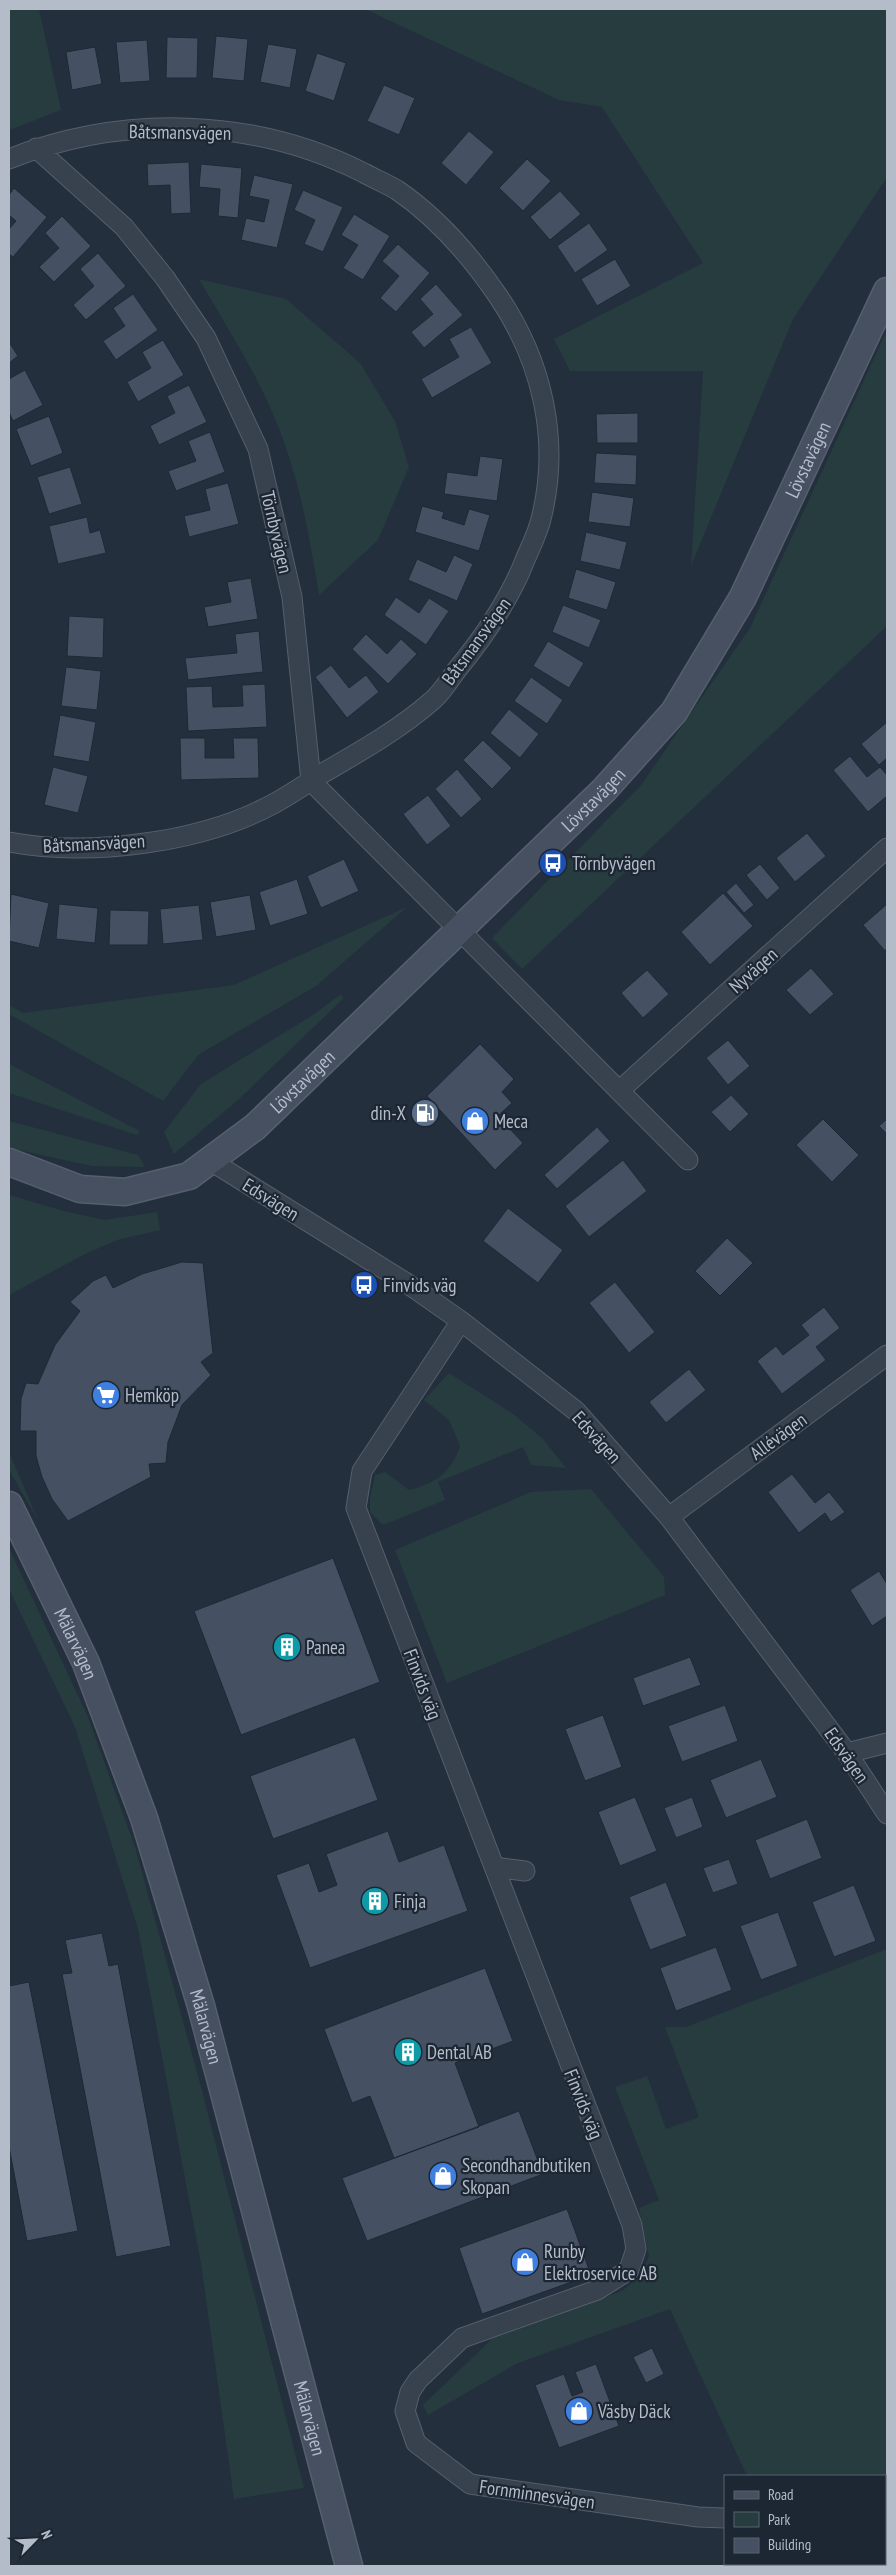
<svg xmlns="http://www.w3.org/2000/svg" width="896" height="2575" viewBox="0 0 896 2575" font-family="'PT Sans Narrow',sans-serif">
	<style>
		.green { fill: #263c3f }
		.building { fill: #455162; stroke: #1f2835 }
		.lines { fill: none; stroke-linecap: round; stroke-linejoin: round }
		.street-casing { stroke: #565f6c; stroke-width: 21 }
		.secondary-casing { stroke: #565f6c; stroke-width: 29 }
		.street { stroke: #38414e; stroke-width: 19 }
		.secondary { stroke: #465061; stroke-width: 26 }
		.labels { text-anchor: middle; stroke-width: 4.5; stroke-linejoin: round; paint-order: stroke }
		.street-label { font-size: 19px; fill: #b4bcc9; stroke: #1d2633 }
		.poi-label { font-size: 19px; fill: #b4bcc9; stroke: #1d2633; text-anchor: start }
	</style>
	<rect width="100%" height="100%" fill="#242f3e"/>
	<path class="green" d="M9,9h30l22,101 -52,20z
		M365,9h522v168l-94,142 -102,247 12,-195h-133l-16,-32 149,-76 -101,-156 -43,-7z
		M199,279l87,20 74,64 35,58 14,46 -31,73 -59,55c-8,-49 -16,-97 -32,-144 -20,-62 -56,-117 -88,-172z
		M887,330v296l-365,343 -30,-31 149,-153 109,-157z
		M407,907l-91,79 -118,69 -35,46 -154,-87v-9l14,8 211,-28z
		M341,994l2,5 -105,101 -64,54 -10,-22 37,-48 112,-69z
		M9,1064l131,67 -3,4 -128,-42z
		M9,1121l129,34 7,12 -53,-1 -83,-18z
		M9,1195l55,16 41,9 52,-8 3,18 -43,10 -32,14 -76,41z
		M449,1373l64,41 30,25 23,29 -35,-3 -8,-18 -85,35 7,18 -62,25 -13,-13v-14l5,-23 10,-3 24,18c27,-7 42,-17 51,-44l-11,-26 -25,-20z
		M9,1452l29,68 -29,-50z
		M591,1489l73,88 1,18 -218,88 -52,-133 136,-58z
		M9,1548l79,169 47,130 66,240 103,401 -70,11 -33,-236 -63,-334 -63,-202 -66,-138z
		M887,1949v542l-2,1v-16h-138l-77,-167 -152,54 -90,52 -5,-10 70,-67 129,-47 19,-16 8,-19 -10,-48 20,-8 -44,-113 32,-11 19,53 33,-12 -34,-90h21z"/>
	<path class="building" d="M216,36l32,3 -4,42 -32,-3z
		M167,37l31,1 -1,40h-31z
		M147,40l3,41 -30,2 -4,-41z
		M268,44l29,5 -7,39 -30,-6z
		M95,47l7,37 -30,6 -6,-38z
		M317,53l29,10 -12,38 -29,-10z
		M384,85l31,13 -16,37 -32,-14z
		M469,131l25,21 -28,33 -25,-22z
		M527,159l24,22 -28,30 -24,-23z
		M189,162l2,51 -20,1 -1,-29 -22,1 -1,-22z
		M201,164l41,4 -4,50 -20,-2 2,-27 -21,-2z
		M254,175l39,9 -16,64 -36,-8 5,-22 18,4 5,-22 -20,-4z
		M14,188l33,29 -34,40 -4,-3v-25l7,-8 -7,-6v-20z
		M303,190l40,17 -20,45 -19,-8 11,-24 -21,-10z
		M560,191l21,23 -31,26 -20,-23z
		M354,214l36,22 -27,44 -20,-12 15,-23 -17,-10z
		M62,216l29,30 -37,36 -15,-15 20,-19 -14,-15z
		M589,223l19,27 -33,23 -18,-27z
		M398,244l32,29 -34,39 -16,-14 19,-22 -17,-15z
		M98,253l28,33 -40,34 -13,-15 21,-19 -14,-17z
		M615,259l16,27 -34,20 -16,-27z
		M436,284l27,31 -39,33 -13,-16 22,-18 -13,-15z
		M133,294l25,36 -42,30 -13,-19 22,-15 -12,-18z
		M471,327l21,36 -60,35 -11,-19 38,-22 -10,-18z
		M163,340l21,35 -46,27 -11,-20 24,-14 -9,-16z
		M9,342l9,14 -9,7z
		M25,370l18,35 -30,16 -4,-9v-33z
		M189,385l18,37 -48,23 -9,-19 25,-13 -8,-17z
		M638,413v30h-41l-1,-29z
		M49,416l14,37 -32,13 -15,-37z
		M210,432l15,40 -49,19 -8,-20 28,-10 -8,-20z
		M596,453l41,2 -1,30 -42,-2z
		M480,456l23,3 -6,42 -53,-7 3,-22 30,4z
		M70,467l12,37 -33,10 -12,-37z
		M228,483l11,41 -50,13 -5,-21 26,-6 -5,-21z
		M592,492l42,6 -4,29 -42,-5z
		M422,506l22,6 -2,6 22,7 5,-16 21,6 -11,36 -64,-19z
		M87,517l3,16 10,-3 6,23 -48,11 -9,-38z
		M586,532l41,10 -7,28 -40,-9z
		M454,555l19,9 -16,37 -49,-21 9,-21 29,13z
		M576,569l40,13 -9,28 -39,-12z
		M251,578l7,41 -50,8 -4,-20 27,-5 -4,-20z
		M396,597l23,16 10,-15 20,13 -23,34 -42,-30z
		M563,605l38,15 -12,28 -37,-16z
		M69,616l35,2 -1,40 -36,-2z
		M259,631l4,41 -75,8 -3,-22 52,-5 -2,-19z
		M366,634l21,20 14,-15 16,15 -29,30 -36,-35z
		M548,641l36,22 -15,25 -36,-22z
		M331,665l18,23 17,-13 13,17 -32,26 -32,-41z
		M66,667l35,4 -4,39 -36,-4z
		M531,677l32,23 -16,24 -33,-23z
		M265,684l2,43 -79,4 -2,-44 26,-1 1,21 30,-1 -1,-21z
		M509,709l30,25 -19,24 -30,-25z
		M60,715l36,7 -7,40 -36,-6z
		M887,722v36l-8,7 -18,-21z
		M180,738h25v20h29l-1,-20h25l1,40 -78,2z
		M483,740l29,28 -20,21 -29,-29z
		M850,756l17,21 13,-10 7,8v21l-19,16 -35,-42z
		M53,767l35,9 -10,37 -34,-8z
		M457,769l25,30 -21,19 -26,-29z
		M428,795l23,31 -24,19 -24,-31z
		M807,833l19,23 -31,26 -19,-24z
		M344,859l15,32 -38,17 -14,-32z
		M760,864l20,24 -13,12 -21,-25z
		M297,879l11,35 -38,12 -11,-34z
		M736,883l18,22 -10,8 -18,-21z
		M723,893l30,33 -43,39 -29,-33z
		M11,894l38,9 -10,45 -30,-7z
		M250,895l6,35 -40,7 -6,-35z
		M59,904l39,4 -3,35 -39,-4z
		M887,904v44l-2,3 -22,-26z
		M199,905l4,35 -40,4 -3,-35z
		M110,910l39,1 -1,34h-39z
		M811,968l23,26 -24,21 -24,-25z
		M647,970l22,24 -26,24 -22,-25z
		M728,1040l22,26 -22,19 -22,-27z
		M480,1044l34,35 -12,13 10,11 -14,13 25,27 -28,27 -68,-74z
		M731,1095l18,19 -19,18 -19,-20z
		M823,1119l36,36 -27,27 -36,-37z
		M887,1119v15l-8,-8z
		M597,1127l13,14 -53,48 -13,-14z
		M623,1160l24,31 -58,46 -24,-31z
		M508,1208l55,42 -25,33 -55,-42z
		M727,1238l26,25 -33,33 -25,-25z
		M182,1262l21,1 10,90 -12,9 10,13 -29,30 -14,37 -2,21 -17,1 2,13 -83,44 -16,-22 -10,-22 -6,-21v-25h-16l1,-32 5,-16 12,1 17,-39 25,-34 -10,-9 23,-21 13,-6 7,13 29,-14z
		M615,1282l40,50 -26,21 -40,-50z
		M824,1307l16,21 -24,19 10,13 -44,34 -25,-33 19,-15 7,9 26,-20 -8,-10z
		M689,1369l17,21 -40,33 -17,-21z
		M792,1474l23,29 14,-11 16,20 -14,10 -6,-9 -26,20 -31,-41z
		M333,1558l47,124 -139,53 -47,-124z
		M879,1571l8,13v32l-15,10 -22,-36z
		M690,1657l11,28 -58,21 -10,-28z
		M725,1705l13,36 -56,21 -14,-36z
		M603,1715l19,52 -37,14 -20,-52z
		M355,1737l23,63 -105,39 -23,-63z
		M761,1759l16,38 -51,21 -16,-38z
		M635,1797l22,54 -37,15 -22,-54z
		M692,1797l11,30 -27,11 -12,-30z
		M807,1819l15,39 -52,21 -15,-39z
		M388,1831l11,31 45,-17 24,66 -158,57 -34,-93 33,-12 10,29 18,-7 -11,-31z
		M729,1859l9,25 -25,9 -10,-25z
		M666,1882l21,54 -37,14 -21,-53z
		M854,1885l22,56 -42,16 -22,-55z
		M778,1912l20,54 -37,14 -21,-54z
		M102,1933l7,33 9,-2 53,282 -55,11 -54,-283 10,-1 -7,-33z
		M716,1947l16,43 -56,21 -16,-43z
		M485,1968l28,73 -58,22 24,64 -85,31 -24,-62 -18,7 -28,-74z
		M29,1982l49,249 -51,10 -18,-94v-161z
		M519,2111l24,63 -176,67 -25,-63z
		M567,2209l24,66 -109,39 -23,-66z
		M652,2348l12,26 -18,9 -13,-26z
		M596,2364l23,62 -60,22 -24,-63 29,-11 8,22 11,-4 -8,-20z"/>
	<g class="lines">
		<defs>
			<path id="street" d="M36,148l88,79 41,51 41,60 52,111 34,148 19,184 377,379
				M9,159c114,-45 245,-42 355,14 11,6 23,11 33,17 41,28 73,65 101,106 44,65 63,144 43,223 -3,13 -10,27 -16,41 -16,41 -41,77 -69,111 -7,10 -14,21 -23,29 -33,29 -72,51 -110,73 -16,10 -33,22 -50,31 -72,39 -184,53 -264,38
				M619,1091l268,-243
				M211,1161l197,123 53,37 115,90 93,106 178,236 40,61
				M461,1321l-99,150 -6,37 276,717 4,24 -7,21 -32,20 -135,48 -44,42 -8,12 -5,19 11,32 54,41 228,33 27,1
				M669,1517l218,-162
				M847,1753l40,-10
				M494,1867l31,4
				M885,2507l2,-1"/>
			<g id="secondary">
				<path id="s1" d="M9,1162l71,27 45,3 64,-16 66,-49 349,-337 70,-78 69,-115 144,-306"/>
				<path id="s2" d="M9,1505l77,158 58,155 57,188 148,560"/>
			</g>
		</defs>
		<use href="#street" class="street-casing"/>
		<use href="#secondary" class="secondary-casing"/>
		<use href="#street" class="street"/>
		<use href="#secondary" class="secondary"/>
	</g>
	<defs>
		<symbol id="bus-disc" viewBox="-11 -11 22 22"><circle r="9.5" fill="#1a4fb4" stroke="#1d2633"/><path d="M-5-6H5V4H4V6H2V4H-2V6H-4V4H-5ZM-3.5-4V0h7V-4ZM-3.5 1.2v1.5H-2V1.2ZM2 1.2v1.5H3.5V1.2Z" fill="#fff"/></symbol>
		<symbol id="fuel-disc" viewBox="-11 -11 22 22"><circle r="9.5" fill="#5c6f8a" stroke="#1d2633"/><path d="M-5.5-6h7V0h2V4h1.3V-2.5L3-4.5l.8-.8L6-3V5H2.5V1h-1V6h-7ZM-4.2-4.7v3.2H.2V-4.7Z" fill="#fff"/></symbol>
		<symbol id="shop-disc" viewBox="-11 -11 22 22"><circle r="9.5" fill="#3f7fe0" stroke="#1d2633"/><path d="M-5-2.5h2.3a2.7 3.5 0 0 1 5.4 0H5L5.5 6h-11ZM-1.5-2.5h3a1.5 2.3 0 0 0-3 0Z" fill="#fff"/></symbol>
		<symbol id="supermarket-disc" viewBox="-11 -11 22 22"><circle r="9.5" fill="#3f7fe0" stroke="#1d2633"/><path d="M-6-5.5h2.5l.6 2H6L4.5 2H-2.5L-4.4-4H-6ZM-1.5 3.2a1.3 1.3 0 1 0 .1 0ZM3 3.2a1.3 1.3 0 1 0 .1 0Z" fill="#fff"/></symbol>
		<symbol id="building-disc" viewBox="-11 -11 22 22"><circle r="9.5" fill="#0f9aa8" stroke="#1d2633"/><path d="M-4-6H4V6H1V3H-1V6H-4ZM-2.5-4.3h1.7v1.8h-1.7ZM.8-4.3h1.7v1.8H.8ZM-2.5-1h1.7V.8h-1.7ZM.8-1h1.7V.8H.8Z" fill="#fff"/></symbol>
	</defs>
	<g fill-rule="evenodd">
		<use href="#bus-disc" x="537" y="847" width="32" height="32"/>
		<use href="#fuel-disc" x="409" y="1097" width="32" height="32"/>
		<use href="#shop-disc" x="459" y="1105" width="32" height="32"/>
		<use href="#bus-disc" x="348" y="1269" width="32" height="32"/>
		<use href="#supermarket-disc" x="90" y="1379" width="32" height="32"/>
		<use href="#building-disc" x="271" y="1631" width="32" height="32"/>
		<use href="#building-disc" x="359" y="1885" width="32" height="32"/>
		<use href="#building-disc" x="392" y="2036" width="32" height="32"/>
		<use href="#shop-disc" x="427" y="2160" width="32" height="32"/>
		<use href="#shop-disc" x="509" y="2246" width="32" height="32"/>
		<use href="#shop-disc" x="563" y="2395" width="32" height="32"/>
	</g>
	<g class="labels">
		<g class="street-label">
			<text transform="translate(180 132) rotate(1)" y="7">Båtsmansvägen</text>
			<text dy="7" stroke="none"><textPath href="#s1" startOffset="1145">Lövstavägen</textPath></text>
			<text transform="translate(277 532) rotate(77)" y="7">Törnbyvägen</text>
			<text transform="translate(476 641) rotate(-54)" y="7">Båtsmansvägen</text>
			<text dy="7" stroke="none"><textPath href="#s1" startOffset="740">Lövstavägen</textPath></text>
			<text transform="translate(94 843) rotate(-3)" y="7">Båtsmansvägen</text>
			<text transform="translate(753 970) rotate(-42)" y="7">Nyvägen</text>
			<text dy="7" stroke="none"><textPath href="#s1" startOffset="335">Lövstavägen</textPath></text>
			<text transform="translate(271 1199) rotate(32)" y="7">Edsvägen</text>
			<text transform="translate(778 1436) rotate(-36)" y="7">Allévägen</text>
			<text transform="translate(597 1437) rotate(48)" y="7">Edsvägen</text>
			<text dy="7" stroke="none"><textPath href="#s2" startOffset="154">Mälarvägen</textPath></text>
			<text transform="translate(423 1684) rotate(69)" y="7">Finvids väg</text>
			<text transform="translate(847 1755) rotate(55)" y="7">Edsvägen</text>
			<text dy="7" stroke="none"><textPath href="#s2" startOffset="559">Mälarvägen</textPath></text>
			<text transform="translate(584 2104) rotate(68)" y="7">Finvids väg</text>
			<text dy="7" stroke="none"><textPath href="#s2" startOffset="964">Mälarvägen</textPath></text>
			<text transform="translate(537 2494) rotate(8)" y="7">Fornminnesvägen</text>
		</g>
		<g class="poi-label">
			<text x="572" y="870">Törnbyvägen</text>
			<text x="406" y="1120" text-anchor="end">din-X</text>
			<text x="494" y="1128">Meca</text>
			<text x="383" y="1292">Finvids väg</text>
			<text x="125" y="1402">Hemköp</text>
			<text x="306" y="1654">Panea</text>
			<text x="394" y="1908">Finja</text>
			<text x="427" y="2059">Dental AB</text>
			<text x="462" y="2172">Secondhandbutiken<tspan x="462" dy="22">Skopan</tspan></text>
			<text x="544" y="2258">Runby<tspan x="544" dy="22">Elektroservice AB</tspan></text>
			<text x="598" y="2418">Väsby Däck</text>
		</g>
	</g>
	<rect width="896" height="2575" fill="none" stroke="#b4bcc9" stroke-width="20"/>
	<rect x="724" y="2475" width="162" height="90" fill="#1d2633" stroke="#59626f"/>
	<rect x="734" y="2491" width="25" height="8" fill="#465061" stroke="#59626f"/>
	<text x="768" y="2500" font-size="15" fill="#b4bcc9">Road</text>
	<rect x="734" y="2512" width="25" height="15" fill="#263c3f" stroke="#59626f"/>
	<text x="768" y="2525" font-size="15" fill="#b4bcc9">Park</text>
	<rect x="734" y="2538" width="25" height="15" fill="#455162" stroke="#59626f"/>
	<text x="768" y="2550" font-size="15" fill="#b4bcc9">Building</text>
	<g transform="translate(35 2540) rotate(66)" stroke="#1d2633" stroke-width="4" paint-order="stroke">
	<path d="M0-4L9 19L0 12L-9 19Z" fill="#b4bcc9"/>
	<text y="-8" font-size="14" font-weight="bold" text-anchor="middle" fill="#b4bcc9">N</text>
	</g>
</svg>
